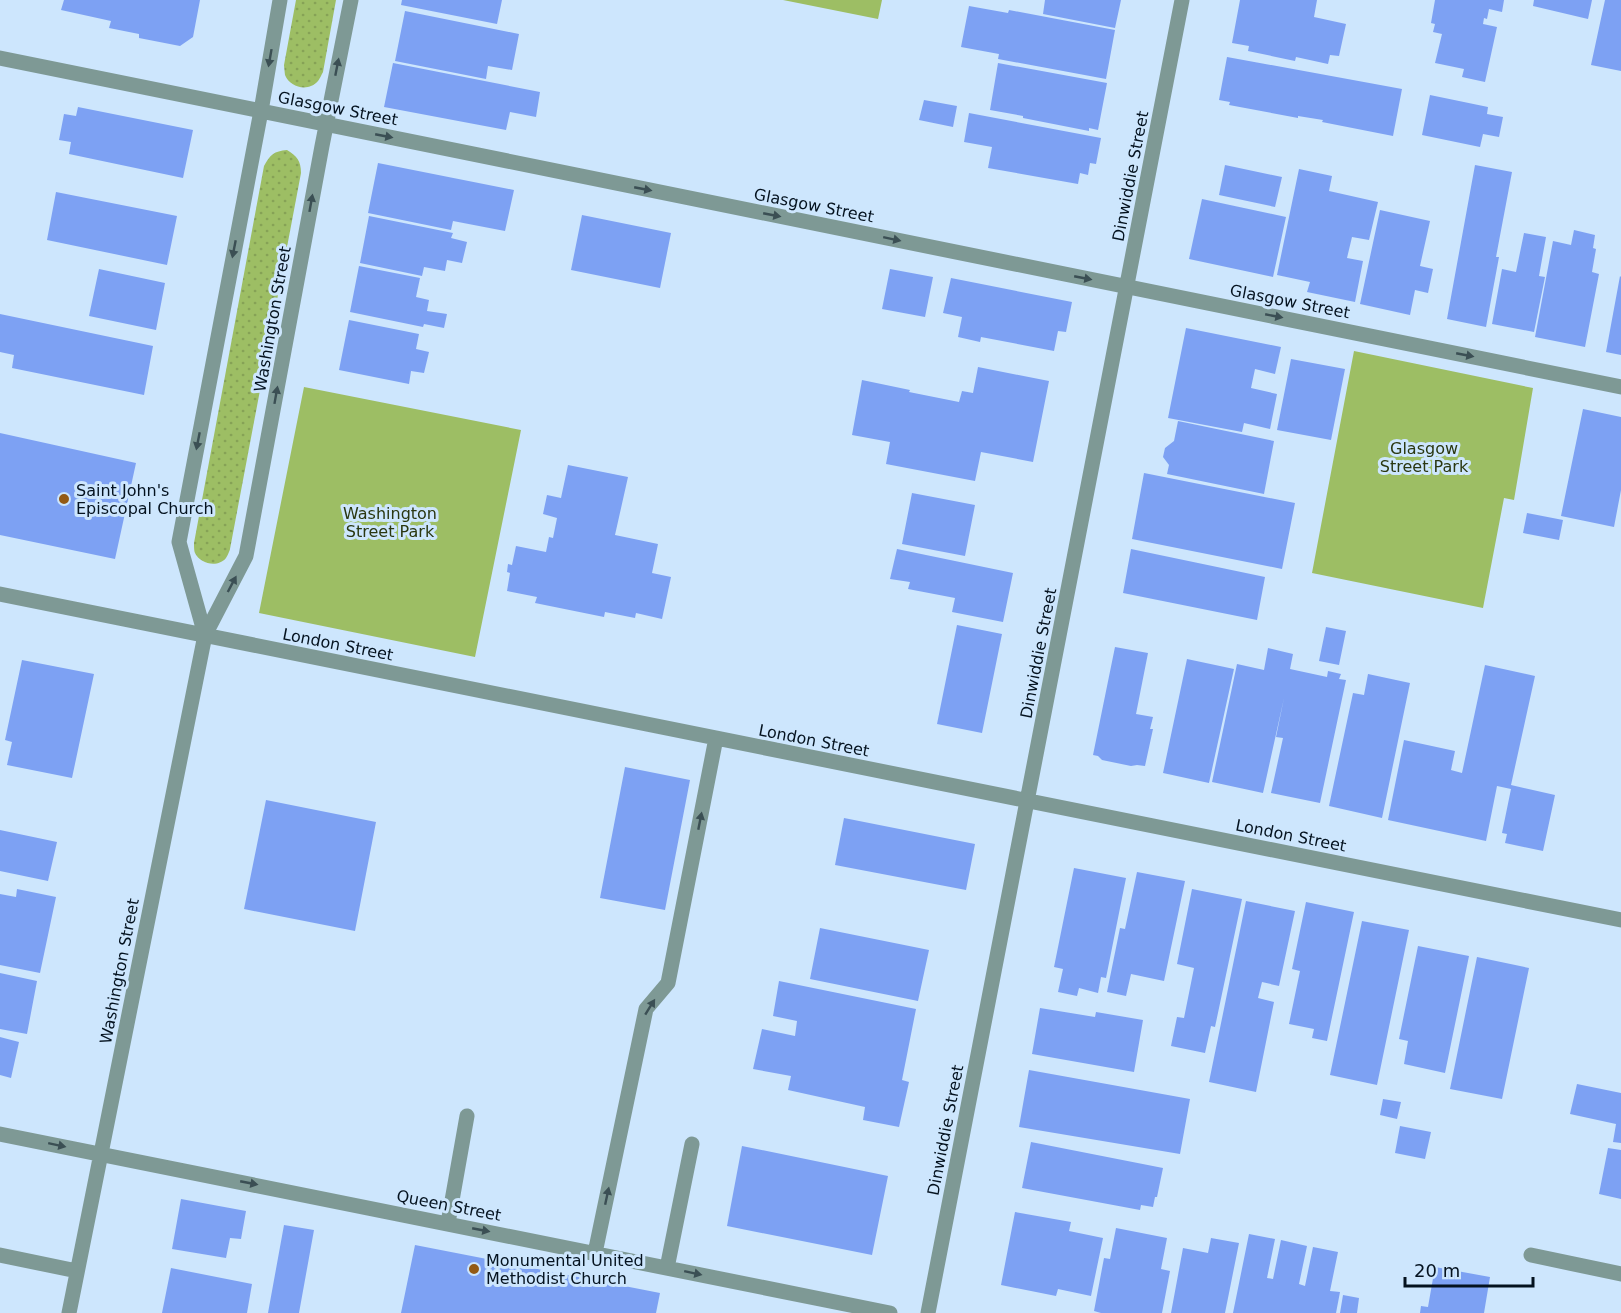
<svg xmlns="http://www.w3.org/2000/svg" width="1621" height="1313" viewBox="0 0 1621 1313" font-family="'DejaVu Sans',sans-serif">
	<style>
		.park { fill: #9dbe64 }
		.garden { fill: url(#garden-dots) }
		.building { fill: #7da1f3 }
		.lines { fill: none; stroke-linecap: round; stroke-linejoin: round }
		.minor { stroke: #7e9995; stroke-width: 15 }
		.oneway { fill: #3b4f54 }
		.poi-dot { fill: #935a15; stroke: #cde6fd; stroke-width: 2 }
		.labels { text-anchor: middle; stroke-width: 6; stroke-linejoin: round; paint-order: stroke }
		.street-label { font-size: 16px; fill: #04121f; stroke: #cde6fd }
		.park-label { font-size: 16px; fill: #2a3710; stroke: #cde6fd }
		.poi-label { font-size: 16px; fill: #04121f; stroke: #cde6fd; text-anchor: start }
	</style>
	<defs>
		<pattern id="garden-dots" width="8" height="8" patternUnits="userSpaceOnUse" patternTransform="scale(1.5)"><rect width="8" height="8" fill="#9dbe64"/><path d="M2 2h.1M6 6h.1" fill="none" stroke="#86a256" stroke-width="1.8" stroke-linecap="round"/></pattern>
	</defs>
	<rect width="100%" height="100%" fill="#cde6fd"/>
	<path class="park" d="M783,0h99l-4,19z
		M1354,351l179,37 -19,112 -10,-2 -21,110 -171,-35z
		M304,387l217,43 -46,227 -216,-44z"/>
	<path class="garden" d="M296,0h40l-13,72c-1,2 -4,8 -5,9 -9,11 -28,7 -33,-6 0,-1 -1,-9 -1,-10z
		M287,150c10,6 14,11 14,23l-71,376c0,1 -3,8 -4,9 -8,10 -26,6 -31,-5 -1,-2 -1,-8 -1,-10l70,-377c6,-11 10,-15 23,-16z"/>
	<path class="building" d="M64,0h136l-7,37 -13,9 -41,-8v-4l-30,-6 2,-7 -50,-11z
		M402,0h100l-5,24 -96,-19z
		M1045,0h76l-6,28 -72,-14z
		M1240,0h77l-3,17 32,7 -7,32 -9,-1 -2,9 -32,-7 -1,4 -47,-10 1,-5 -17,-3z
		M1435,0h69l-2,12 -13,-3 -2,10 -3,-1 -1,6 14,3 -12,55 -23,-5 2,-8 -29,-6 7,-29 -9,-2 2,-8 -4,-1z
		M1534,0h58l-4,19 -55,-13z
		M1605,0h16v71l-30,-6z
		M969,6l39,7 1,-3 106,20 -9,49 -108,-20 1,-5 -38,-7z
		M405,11l114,23 -7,36 -24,-4 -2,13 -91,-18z
		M1227,57l175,32 -9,47 -71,-14 1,-2 -25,-4v2l-69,-13 1,-3 -11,-2z
		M393,63l147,29 -4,25 -26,-5 -4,18 -122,-23z
		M998,63l109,20 -9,47 -9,-2v3l-66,-13v-2l-33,-6z
		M1430,95l58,12 -1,7 16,3 -4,20 -16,-3 -3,13 -58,-12z
		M924,100l33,6 -4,21 -34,-7z
		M78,107l115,23 -10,48 -114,-24 2,-12 -12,-2 5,-26 12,2z
		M969,113l132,25 -5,26 -6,-1 -2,12 -8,-2 -2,11 -90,-16 4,-21 -28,-5z
		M378,163l136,27 -9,41 -52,-10 -2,9 -83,-17z
		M1225,165l57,12 -7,30 -56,-12z
		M1475,165l37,7 -16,85h3l-13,70 -39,-8z
		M1299,169l33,7 -3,15 49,11 -9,38 -17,-3 -5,21 16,3 -8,41 -48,-10 3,-10 -33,-7z
		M56,192l121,24 -10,49 -120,-25z
		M1202,199l84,18 -13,60 -84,-18z
		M1380,210l50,11 -10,45 13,3 -5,24 -13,-3 -5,25 -50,-11z
		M582,215l89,18 -11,55 -89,-18z
		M369,216l84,17 -2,5 16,4 -5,21 -15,-3 -2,11 -21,-4 -2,9 -62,-13z
		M1574,230l21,5 -2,13 3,1 -4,23 7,2 -14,73 -50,-10 18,-96 18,4z
		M1524,233l22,4 -7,39 6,1 -11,55 -42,-8 10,-55 14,3z
		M359,266l61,12 -4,19 13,3 -2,11 20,3 -3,14 -20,-4 -1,3 -73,-15z
		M99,269l66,14 -9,47 -67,-14z
		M890,269l43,8 -8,40 -43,-8z
		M1620,276l1,1v78l-15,-3z
		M951,278l121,24 -6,30 -8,-1 -4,20 -73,-14 -1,5 -22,-5 4,-20 -19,-4z
		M0,314l153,32 -9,49 -132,-27 2,-13 -14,-3z
		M349,320l70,14 -3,15 13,3 -5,21 -13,-2 -2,13 -70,-14z
		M1186,328l95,19 -6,27 -20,-5 -4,19 26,6 -7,35 -26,-6 -2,9 -74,-14z
		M1291,359l54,10 -14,71 -54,-10z
		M978,367l71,14 -16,81 -52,-10 -6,29 -89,-17 4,-22 -38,-7 10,-55 48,10 -1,2 50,10 3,-11 11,2z
		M1583,409l38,8v73l-7,37 -53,-11z
		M1178,421l96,20 -10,53 -97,-20 2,-9 -6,-8 2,-9 9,-7z
		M0,433l136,30 -21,96 -115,-24z
		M568,465l60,12 -13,58 43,9 -6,29 19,4 -9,42 -26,-6 -1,5 -30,-6 -1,5 -69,-14 2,-6 -30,-6 3,-18 -3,-1 1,-8 4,1 4,-19 30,6 3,-15 4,1 4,-20 -14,-4 4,-19 14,3z
		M1144,473l151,30 -13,66 -150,-30z
		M912,493l63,12 -10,51 -63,-12z
		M1527,513l36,7 -4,20 -36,-7z
		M897,549l116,24 -10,49 -51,-10 3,-14 -47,-9 2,-7 -20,-3z
		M1131,549l134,28 -8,43 -134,-27z
		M957,625l45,9 -20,99 -45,-9z
		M1326,627l20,4 -7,34 -20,-4z
		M1115,647l33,6 -12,61 17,3 -3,12h3l-8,37 -8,-1 -6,1 -29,-6 -4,-4 -5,-1z
		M1268,648l25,6 -3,15 37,8 1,-6 13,3 -2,5 7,1 -26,123 -49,-10 12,-55 -7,-1 8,-39 -21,95 -51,-11 25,-118 27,6z
		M1187,659l47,10 -25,114 -46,-10z
		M22,660l72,14 -22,104 -65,-13 5,-23 -7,-2z
		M1485,665l50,11 -24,109 44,10 -12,56 -38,-8 2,-9 -5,-1 9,-44 -14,-3 -11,55 -98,-21 16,-80 51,11 -4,19 11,3z
		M1368,674l42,9 -28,135 -53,-12 24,-113 11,2z
		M625,767l65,13 -25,130 -65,-12z
		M266,800l110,22 -21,109 -111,-22z
		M844,818l131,26 -9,46 -131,-25z
		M0,830l57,12 -9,39 -48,-10z
		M1074,868l52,10 -20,100 -5,-1 -3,16 -19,-5 -2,8 -19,-4 5,-23 -9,-2z
		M1137,872l48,9 -21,100 -33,-7 -5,22 -19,-4 13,-64 5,1z
		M17,889l39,8 -16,76 -40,-8v-71l16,3z
		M1192,889l50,10 -27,128 -4,-1 -6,27 -34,-7 6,-29 7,1 10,-50 -17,-4z
		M1246,901l49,10 -16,75 -17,-4 -4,16 16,4 -18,90 -47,-10z
		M1306,902l48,10 -27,129 -15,-3 2,-9 -25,-5 11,-53 -8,-2z
		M1362,921l47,9 -32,155 -47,-10z
		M820,928l109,22 -11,51 -108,-22z
		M1418,946l51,10 -24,117 -41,-9 4,-23 -9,-2z
		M1477,957l52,11 -27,131 -52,-10z
		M0,973l37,8 -10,53 -27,-5z
		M779,981l137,28 -14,71 7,2 -10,45 -36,-7 2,-13 -77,-17 3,-14 -38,-7 9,-40 33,7 2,-15 -24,-5z
		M1040,1008l55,9 1,-5 47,8 -9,52 -102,-18z
		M0,1037l19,5 -8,36 -11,-3z
		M1029,1070l161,29 -10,55 -161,-27z
		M1577,1084l44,9v50l-8,-1 3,-18 -46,-10z
		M1383,1099l18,3 -4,17 -17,-4z
		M1400,1126l31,6 -6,27 -30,-6z
		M1031,1142l132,26 -6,29h-2l-2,10 -12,-2 -1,5 -118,-22z
		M742,1146l146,30 -16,79 -145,-29z
		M1608,1148l13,2v49l-22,-5z
		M181,1199l65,12 -5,28 -11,-1 -4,20 -54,-9z
		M1015,1212l56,10 -2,9 34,7 -12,58 -33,-7 -2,7 -55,-11z
		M284,1225l30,5 -15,83h-31z
		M1116,1228l51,10 -6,31 9,2 -8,42h-61l-7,-2 10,-53 6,1z
		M1249,1234l26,5 -8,39 6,1 8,-39 26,6 -8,38 6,2 8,-39 25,5 -8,39 10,1 -4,21h-103z
		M1211,1238l28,5 -14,70h-54l12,-65 25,5z
		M415,1245l245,48 -4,20h-255z
		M1435,1267l55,10 -6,36h-64l1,-7 7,1z
		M171,1268l81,16 -5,29h-85z
		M1343,1295l16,3 -2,15h-17z"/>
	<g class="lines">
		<path class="minor" d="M0,58l1621,329
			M0,594l1621,326
			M205,635l-26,-93 82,-431 19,-111
			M0,1134l890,179
			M448,1223l19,-107
			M595,1253l51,-244 22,-26 48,-245
			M0,1255l77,16
			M1531,1255l90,19
			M667,1268l25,-124
			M69,1313l136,-678 41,-79 76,-410 29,-146
			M928,1313l254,-1313"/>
	</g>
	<defs><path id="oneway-solid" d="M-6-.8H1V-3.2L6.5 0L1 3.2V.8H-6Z" transform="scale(1.5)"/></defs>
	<g class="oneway">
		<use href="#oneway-solid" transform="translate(270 58) rotate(100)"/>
		<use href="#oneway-solid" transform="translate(337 67) rotate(-79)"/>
		<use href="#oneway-solid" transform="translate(384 136) rotate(11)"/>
		<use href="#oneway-solid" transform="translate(643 189) rotate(11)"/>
		<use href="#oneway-solid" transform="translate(311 203) rotate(-80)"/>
		<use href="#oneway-solid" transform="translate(772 215) rotate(11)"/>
		<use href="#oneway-solid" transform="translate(892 239) rotate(12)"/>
		<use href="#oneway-solid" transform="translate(234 249) rotate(101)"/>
		<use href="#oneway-solid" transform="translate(1083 278) rotate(11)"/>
		<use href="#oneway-solid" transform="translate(1274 316) rotate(11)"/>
		<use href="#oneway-solid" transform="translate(1465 355) rotate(11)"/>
		<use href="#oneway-solid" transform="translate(276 395) rotate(-80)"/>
		<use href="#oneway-solid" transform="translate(198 441) rotate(101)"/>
		<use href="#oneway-solid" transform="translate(232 584) rotate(-62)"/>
		<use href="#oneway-solid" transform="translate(700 821) rotate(-79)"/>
		<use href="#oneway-solid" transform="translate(650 1007) rotate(-58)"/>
		<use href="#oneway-solid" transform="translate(57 1145) rotate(12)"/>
		<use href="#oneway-solid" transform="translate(249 1183) rotate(11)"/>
		<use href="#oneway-solid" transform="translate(607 1196) rotate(-78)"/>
		<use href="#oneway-solid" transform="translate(481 1230) rotate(11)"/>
		<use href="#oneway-solid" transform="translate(693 1273) rotate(12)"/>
	</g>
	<g class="poi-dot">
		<circle cx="64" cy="499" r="6"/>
		<circle cx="474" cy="1269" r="6"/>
	</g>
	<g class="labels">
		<g class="street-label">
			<text transform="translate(338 108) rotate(11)" y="6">Glasgow Street</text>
			<text transform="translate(1130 176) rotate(-79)" y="6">Dinwiddie Street</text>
			<text transform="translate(814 205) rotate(11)" y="6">Glasgow Street</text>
			<text transform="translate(1290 301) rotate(11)" y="6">Glasgow Street</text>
			<text transform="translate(272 319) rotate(-80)" y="6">Washington Street</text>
			<text transform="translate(338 644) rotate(11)" y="6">London Street</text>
			<text transform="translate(1038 653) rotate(-79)" y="6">Dinwiddie Street</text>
			<text transform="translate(814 740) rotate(11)" y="6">London Street</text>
			<text transform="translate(1291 835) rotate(11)" y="6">London Street</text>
			<text transform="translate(119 971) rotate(-79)" y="6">Washington Street</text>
			<text transform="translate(945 1130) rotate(-79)" y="6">Dinwiddie Street</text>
			<text transform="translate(449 1205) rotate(11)" y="6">Queen Street</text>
		</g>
		<g class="park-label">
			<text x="1424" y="454">Glasgow<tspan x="1424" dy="18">Street Park</tspan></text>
			<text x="390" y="519">Washington<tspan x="390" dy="18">Street Park</tspan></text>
		</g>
		<g class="poi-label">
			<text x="76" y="496">Saint John's<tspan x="76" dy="18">Episcopal Church</tspan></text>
			<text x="486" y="1266">Monumental United<tspan x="486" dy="18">Methodist Church</tspan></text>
		</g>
	</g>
	<path d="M1405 1277v9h128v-9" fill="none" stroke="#04121f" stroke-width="3"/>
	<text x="1414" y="1277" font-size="18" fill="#04121f" stroke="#cde6fd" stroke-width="4.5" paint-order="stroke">20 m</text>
</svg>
